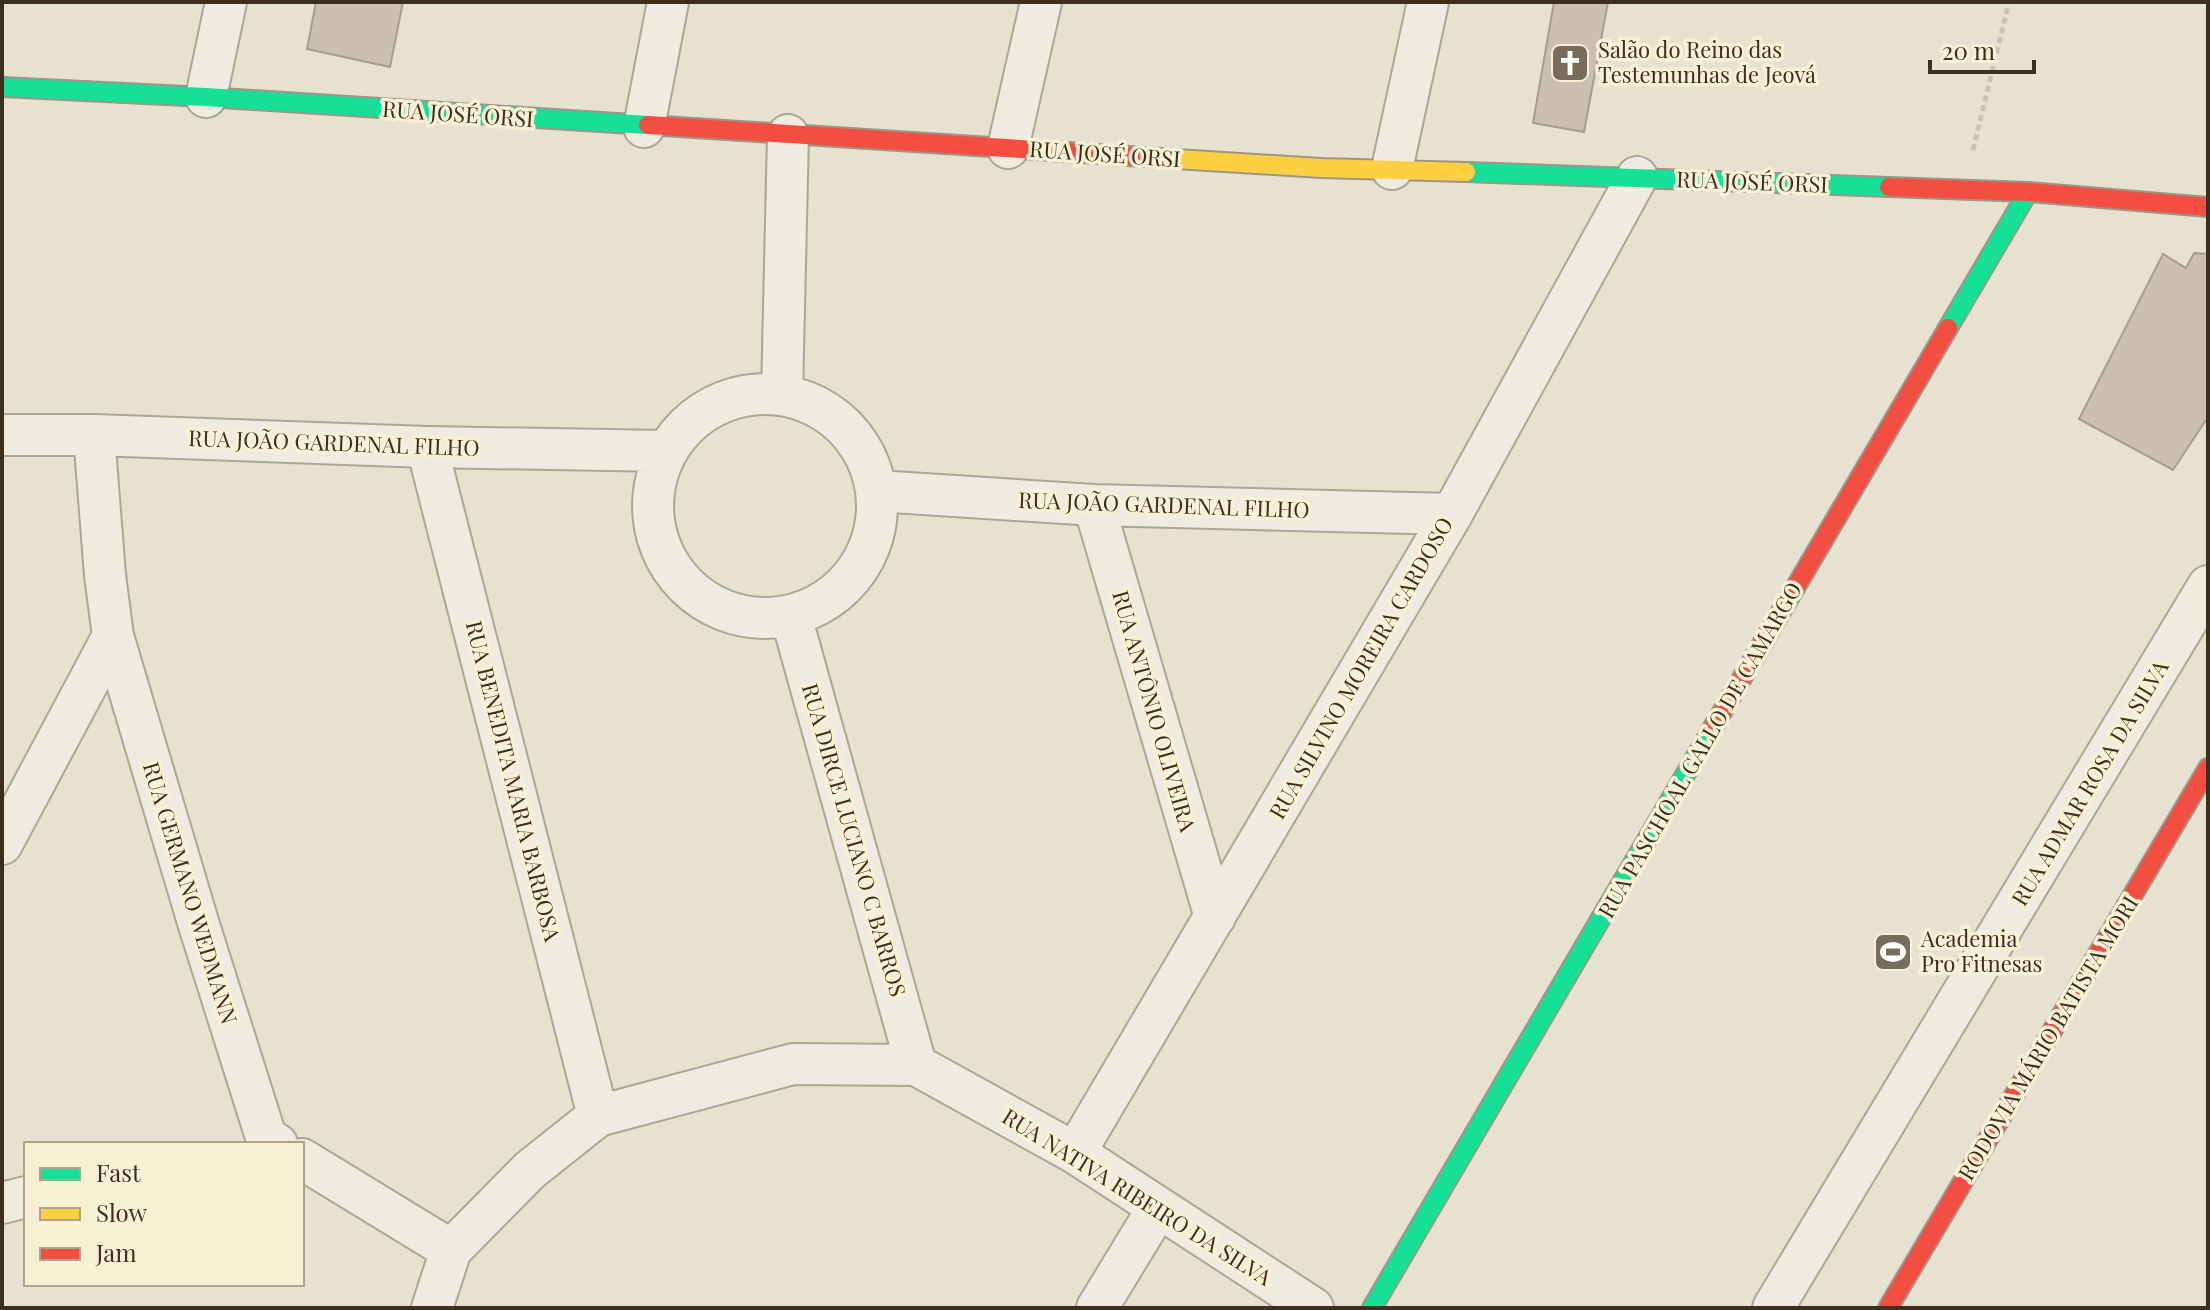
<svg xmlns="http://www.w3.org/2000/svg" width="2210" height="1310" viewBox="0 0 2210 1310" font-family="'Playfair Display',serif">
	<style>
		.building { fill: #cbbfaf; stroke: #a89d8d; stroke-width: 2 }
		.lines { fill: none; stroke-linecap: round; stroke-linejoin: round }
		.street-casing { stroke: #aca697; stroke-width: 44 }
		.fast-casing { stroke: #9c9588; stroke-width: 22 }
		.slow-casing { stroke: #9c9588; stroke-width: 22 }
		.jam-casing { stroke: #9c9588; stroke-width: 22 }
		.path { stroke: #c8c2b7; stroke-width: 5; stroke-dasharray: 6 4; stroke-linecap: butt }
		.street { stroke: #efebe1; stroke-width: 40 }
		.fast { stroke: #16e098; stroke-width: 18 }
		.slow { stroke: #ffcf43; stroke-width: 18 }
		.jam { stroke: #f24e42; stroke-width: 18 }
		.labels { text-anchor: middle; stroke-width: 7; stroke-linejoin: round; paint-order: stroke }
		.poi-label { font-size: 22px; fill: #3d2f1e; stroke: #f8f0d5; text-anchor: start }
		.street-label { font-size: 22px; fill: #3d2f1e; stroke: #f8f0d5 }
	</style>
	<rect width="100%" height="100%" fill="#e7e1cf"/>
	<path class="building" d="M316,2h87l-13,65 -83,-18z
		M1554,2h54l-24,130 -51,-9z
		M2194,253l14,1v163l-35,53 -94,-51 84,-165 23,14z"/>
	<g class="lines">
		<defs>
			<path id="street" d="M206,97l20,-95
				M644,127l24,-125
				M1008,148l33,-146
				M1392,169l36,-167
				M782,394l6,-259
				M653 506a112 112 0 1 1 224 0a112 112 0 1 1-224 0Z
				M2,435h92l333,12 239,4
				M427,447l171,669
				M877,491l217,14 358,9
				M1094,505l121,412
				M791,616l125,449
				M113,636l85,286 68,215 11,7
				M2,844l111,-208 -8,-61 -11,-140
				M1075,1153l377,-639 185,-337
				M302,1159l149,91
				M2,1203l24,-6
				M432,1308l19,-58 79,-80 68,-54 195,-52 123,1 159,88 238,155
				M1097,1308l61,-100
				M1773,1308l435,-722"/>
			<path id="fast" d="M2,87l204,10 442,28
				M1466,172l423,15
				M1948,328l80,-136
				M1372,1308l343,-584"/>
			<path id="slow" d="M1160,158l161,10 145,4"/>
			<path id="jam" d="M648,125l512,33
				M1889,187l139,5 180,15
				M1715,724l233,-396
				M1888,1308l320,-540"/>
		</defs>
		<use href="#street" class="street-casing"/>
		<use href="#fast" class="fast-casing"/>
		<use href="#slow" class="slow-casing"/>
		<use href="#jam" class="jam-casing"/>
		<path class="path" d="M1973,150l36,-148"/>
		<use href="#street" class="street"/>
		<use href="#fast" class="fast"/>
		<use href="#slow" class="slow"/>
		<use href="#jam" class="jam"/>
	</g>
	<defs>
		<symbol id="church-square" viewBox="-11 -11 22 22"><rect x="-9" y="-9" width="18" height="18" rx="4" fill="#786d5c" stroke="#f8f0d5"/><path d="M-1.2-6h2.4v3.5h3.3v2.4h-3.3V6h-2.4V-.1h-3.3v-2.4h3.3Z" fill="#fff"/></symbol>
		<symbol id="stadium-square" viewBox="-11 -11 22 22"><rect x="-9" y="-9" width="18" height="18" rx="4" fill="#786d5c" stroke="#f8f0d5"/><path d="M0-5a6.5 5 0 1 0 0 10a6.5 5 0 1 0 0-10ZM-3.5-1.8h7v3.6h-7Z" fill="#fff"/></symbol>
	</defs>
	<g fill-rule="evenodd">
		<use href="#church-square" x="1548" y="41" width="44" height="44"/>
		<use href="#stadium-square" x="1871" y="930" width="44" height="44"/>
	</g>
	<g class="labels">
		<g class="poi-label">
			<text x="1598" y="58">Salão do Reino das<tspan x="1598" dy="25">Testemunhas de Jeová</tspan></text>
			<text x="1921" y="947">Academia<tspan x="1921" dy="25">Pro Fitnesas</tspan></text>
		</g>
		<g class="street-label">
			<text transform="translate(458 114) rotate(4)" y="8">RUA JOSÉ ORSI</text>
			<text transform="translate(1105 154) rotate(4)" y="8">RUA JOSÉ ORSI</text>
			<text transform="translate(1752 182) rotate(2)" y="8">RUA JOSÉ ORSI</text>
			<text transform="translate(334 443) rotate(2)" y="8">RUA JOÃO GARDENAL FILHO</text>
			<text transform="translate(1164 505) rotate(2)" y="8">RUA JOÃO GARDENAL FILHO</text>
			<text transform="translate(1361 668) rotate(-60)" y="8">RUA SILVINO MOREIRA CARDOSO</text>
			<text transform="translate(1154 711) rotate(74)" y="8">RUA ANTÔNIO OLIVEIRA</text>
			<text transform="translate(1700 750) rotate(-60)" y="8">RUA PASCHOAL GALLO DE CAMARGO</text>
			<text transform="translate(513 781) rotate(76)" y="8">RUA BENEDITA MARIA BARBOSA</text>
			<text transform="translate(2090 783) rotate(-59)" y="8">RUA ADMAR ROSA DA SILVA</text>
			<text transform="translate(854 840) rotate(74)" y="8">RUA DIRCE LUCIANO C BARROS</text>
			<text transform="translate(190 893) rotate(73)" y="8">RUA GERMANO WEDMANN</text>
			<text transform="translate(2048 1038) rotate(-59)" y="8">RODOVIA MÁRIO BATISTA MORI</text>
			<text transform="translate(1137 1197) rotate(32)" y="8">RUA NATIVA RIBEIRO DA SILVA</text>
		</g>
	</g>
	<rect width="2210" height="1310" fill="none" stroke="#3d2f1e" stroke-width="8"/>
	<rect x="24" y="1142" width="280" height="144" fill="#f8f0d5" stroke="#ada38c" stroke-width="2"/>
	<rect x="40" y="1168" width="40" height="12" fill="#16e098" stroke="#ada38c" stroke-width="2"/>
	<text x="96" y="1182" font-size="24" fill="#3d2f1e">Fast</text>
	<rect x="40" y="1208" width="40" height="12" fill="#ffcf43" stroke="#ada38c" stroke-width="2"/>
	<text x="96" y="1222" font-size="24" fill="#3d2f1e">Slow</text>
	<rect x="40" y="1248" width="40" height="12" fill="#f24e42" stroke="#ada38c" stroke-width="2"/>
	<text x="96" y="1262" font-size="24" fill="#3d2f1e">Jam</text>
	<path d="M1930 60v12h104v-12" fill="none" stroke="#3d2f1e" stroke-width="4"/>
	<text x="1942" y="60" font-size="24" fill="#3d2f1e" stroke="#f8f0d5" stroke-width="6" paint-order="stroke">20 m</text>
</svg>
